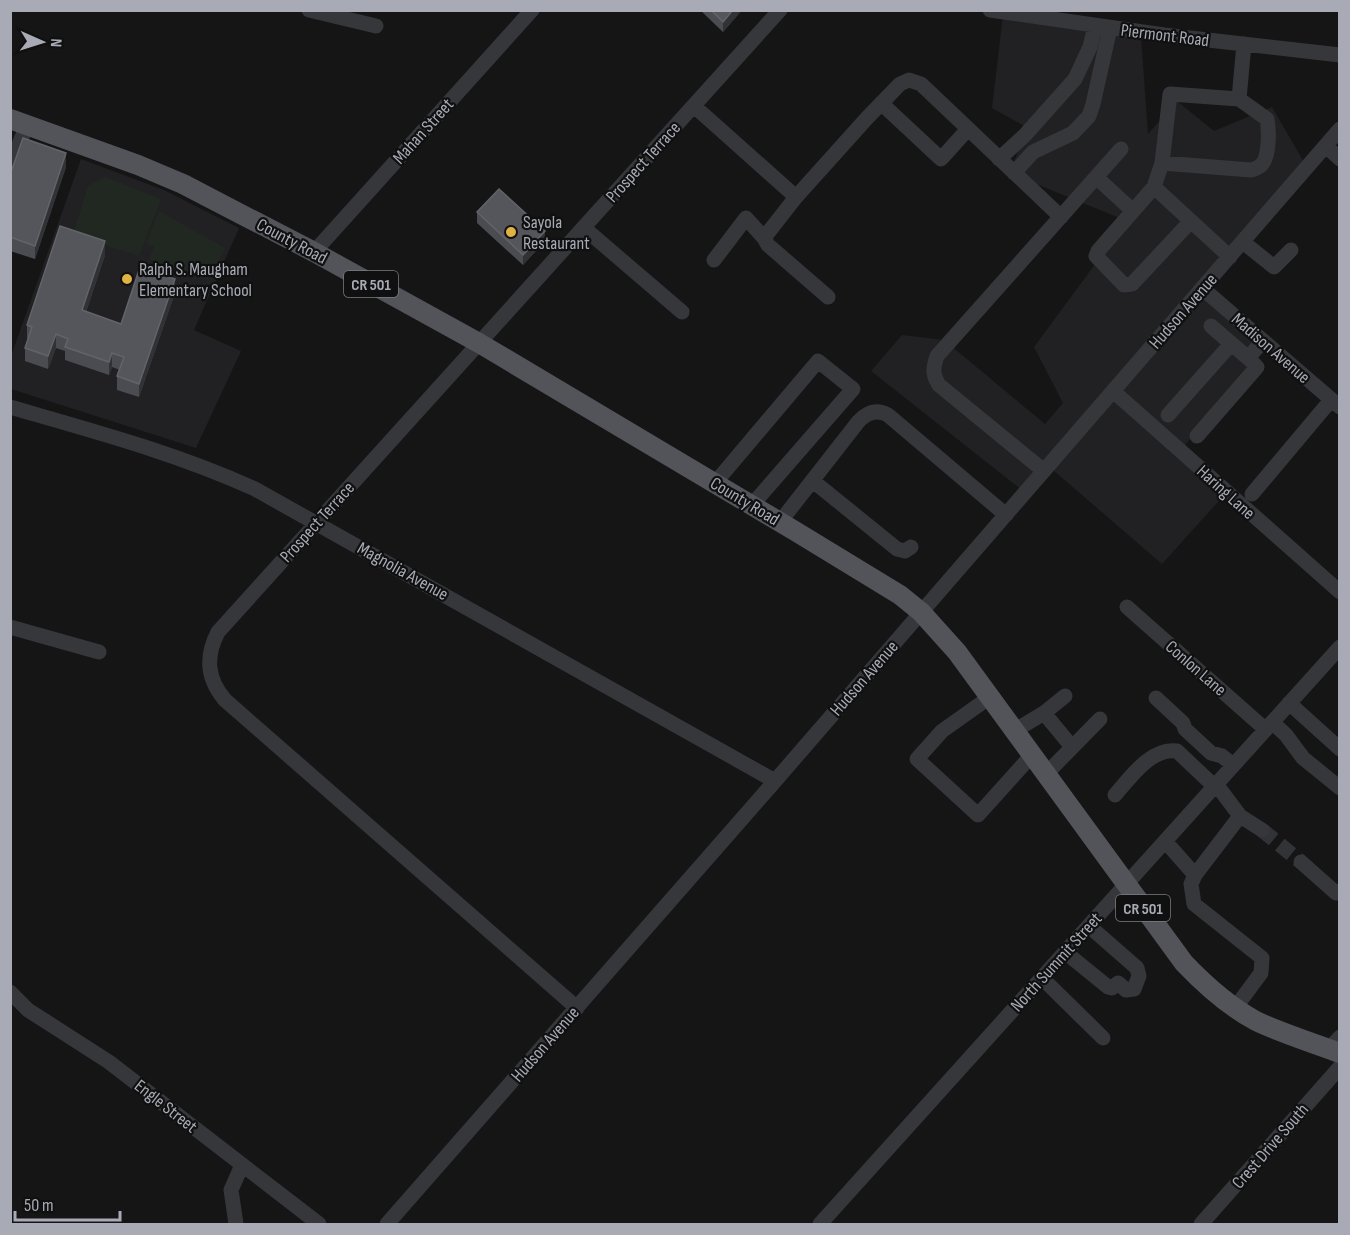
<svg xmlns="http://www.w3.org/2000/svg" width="1350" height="1235" viewBox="0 0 1350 1235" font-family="'Sofia Sans Condensed',sans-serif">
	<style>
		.built { fill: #212123 }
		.green { fill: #212822 }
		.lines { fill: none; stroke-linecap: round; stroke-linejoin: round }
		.minor-tunnel { stroke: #323336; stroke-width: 15; stroke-dasharray: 15 8; stroke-linecap: butt }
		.minor { stroke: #36373b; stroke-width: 15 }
		.major { stroke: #52545a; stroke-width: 20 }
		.wall { fill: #4b4c51 }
		.shaded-wall { fill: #313235 }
		.building { fill: #55565b; stroke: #626469; stroke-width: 1.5 }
		.poi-dot { fill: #e0b143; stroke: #101011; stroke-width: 2 }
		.labels { text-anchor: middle; stroke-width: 4.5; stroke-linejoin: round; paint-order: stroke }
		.shield { fill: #101011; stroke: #7a7c84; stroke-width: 1.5 }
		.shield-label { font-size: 16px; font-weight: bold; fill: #a8abb5 }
		.street-label { font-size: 18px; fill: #a8abb5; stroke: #101011 }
		.poi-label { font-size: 18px; fill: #a8abb5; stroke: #101011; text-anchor: start }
	</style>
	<rect width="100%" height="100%" fill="#151516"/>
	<path class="built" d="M1003,15l138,22 7,97 29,-33 37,30 58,-24 36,62 -107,122 65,55 -85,104 45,43 -64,71 -116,-100 -23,27 -152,-120 31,-36 42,5 101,84 18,-21 -29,-56 93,-126 -118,-48 19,-45 -36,-20z
		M81,159l83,31 75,38 -45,102 47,21 -45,97 -185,-59v-33z"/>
	<path class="green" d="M105,177l56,22 -22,57 -66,-21 15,-49z
		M159,211l66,37 -17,32 -59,-21 5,-12 -8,-4z"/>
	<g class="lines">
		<path class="minor-tunnel" d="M1262,830l39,32"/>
		<path class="minor" d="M309,10l67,16
			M990,10l174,25 176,20
			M1239,99l5,-55
			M881,103l60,56 27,-30
			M694,106l102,91 71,-79 33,-34 9,-4 12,4 140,133
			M1326,146l14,13
			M999,159l26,-24 50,-56 15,-32 5,-21
			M1162,163l89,7c1,0 9,-3 9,-4 10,-7 9,-36 7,-47l-28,-20 -69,-5 -8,69 -8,24 76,70
			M10,166l17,-41
			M1014,173l19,-21 40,-19 16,-17 4,-12 17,-76
			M1096,177l37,34
			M1154,187l-56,64 -2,5 28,29 8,-1 59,-63
			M796,197l-32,41 4,7 60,52
			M584,228l98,84
			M1243,242l31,25 17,-17
			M314,252l218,-242
			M714,260l32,-42 18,20
			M1202,288l138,119
			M1211,326l37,32 15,-17
			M1113,391l227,201
			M10,407c83,24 166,46 245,82l520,292
			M1168,415l63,-71
			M1197,436l60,-69 -9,-9
			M1044,471l-105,-86c-7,-11 -6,-17 -2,-29l184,-207
			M813,481l84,68 8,2 6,-4
			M715,483l103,-122 35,28 -101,116
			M1252,494l79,-94
			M780,522l78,-100c9,-10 19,-13 30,-7l118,100
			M1127,607l138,122
			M10,627l89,25
			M990,697l-48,34 -25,28 61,56 54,-60
			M1156,698l27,25 2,6 26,24 11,3 11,9
			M1289,703l51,46
			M1044,713l28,34
			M1272,722l14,13 17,23 37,30
			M1014,731l30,-18 21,-17
			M1046,774l54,-55
			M1115,795c15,-17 36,-48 62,-44l37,35
			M1240,816l22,14
			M1165,841l30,34 45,-59 -24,-32
			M1301,862l35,31 4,-2
			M1195,875l-4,9 3,20 68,54 -1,15 -26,35
			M1065,952l43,35 4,1 6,-5 8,7 8,-1 5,-13 -2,-8 -48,-42
			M1042,978l61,60
			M10,992l18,18 81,52 210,162
			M577,1008l-352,-308c-18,-21 -20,-43 -7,-68l562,-622
			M1329,1049l11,-12
			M236,1224l-5,-34 11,-25
			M387,1224l388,-443 565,-652
			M820,1224l520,-577
			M1201,1224l139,-157"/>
		<path class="major" d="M10,119l128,46 45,19 131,68 165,91 316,188 105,64 21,17 36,40 227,311c21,22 44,43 72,58 25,12 57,22 84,32"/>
	</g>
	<path class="wall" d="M700,10h42l-19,22z
		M66,167l-31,92 -25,-8v-76z
		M477,212l68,29 -22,24 -46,-42z
		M105,255l-19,57 35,12 54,-31 -36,104 -22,-7v-14l3,-6 -8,-3 -3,8 -44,-15v-9l-9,-3 -8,21 -23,-8v-13l3,-9 -1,-1v-13z"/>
	<path class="shaded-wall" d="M733,10h9l-19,22v-10z
		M66,153v14l-31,92v-13z
		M545,231v10l-22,24v-10z
		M105,241v14l-23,69v-14z
		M175,279v14l-36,104v-13z
		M56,334v14l-8,21v-13z
		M112,353v14l-3,8v-13z"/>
	<path class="building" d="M711,10h22l-10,12z
		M23,138l43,15 -31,93 -25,-9v-62z
		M499,189l46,42 -22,24 -46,-43z
		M60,226l45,15 -23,69 39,14 19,-57 35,12 -36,105 -22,-8 7,-19 -12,-4 -3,9 -44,-15 3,-8 -12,-5 -8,22 -23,-8 7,-21 -5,-2z"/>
	<g class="poi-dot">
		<circle cx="511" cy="232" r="6"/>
		<circle cx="127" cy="279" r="6"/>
	</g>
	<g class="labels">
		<g class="shield">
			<rect x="344" y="271" width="54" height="26" rx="4.5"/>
			<rect x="1116" y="895" width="54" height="26" rx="4.5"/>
		</g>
		<g class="shield-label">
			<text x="371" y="290">CR 501</text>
			<text x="1143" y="914">CR 501</text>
		</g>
		<g class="street-label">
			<text transform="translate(1165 35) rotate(7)" y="6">Piermont Road</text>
			<text transform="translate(423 131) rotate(-48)" y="6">Mahan Street</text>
			<text transform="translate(643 162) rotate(-48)" y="6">Prospect Terrace</text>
			<text transform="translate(292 241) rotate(28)" y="6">County Road</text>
			<text transform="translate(1183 311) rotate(-49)" y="6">Hudson Avenue</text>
			<text transform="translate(1271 348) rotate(41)" y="6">Madison Avenue</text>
			<text transform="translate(1226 492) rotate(42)" y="6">Haring Lane</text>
			<text transform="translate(745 501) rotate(31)" y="6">County Road</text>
			<text transform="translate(317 522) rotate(-48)" y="6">Prospect Terrace</text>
			<text transform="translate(403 571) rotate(29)" y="6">Magnolia Avenue</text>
			<text transform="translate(1196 668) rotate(41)" y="6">Conlon Lane</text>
			<text transform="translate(864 678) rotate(-49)" y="6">Hudson Avenue</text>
			<text transform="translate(1056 962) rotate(-48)" y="6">North Summit Street</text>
			<text transform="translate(545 1044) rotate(-49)" y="6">Hudson Avenue</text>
			<text transform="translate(166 1106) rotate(38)" y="6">Engle Street</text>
			<text transform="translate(1270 1146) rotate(-49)" y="6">Crest Drive South</text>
		</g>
		<g class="poi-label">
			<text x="523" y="228">Sayola<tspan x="523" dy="21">Restaurant</tspan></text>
			<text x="139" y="275">Ralph S. Maugham<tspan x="139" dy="21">Elementary School</tspan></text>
		</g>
	</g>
	<rect width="1350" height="1235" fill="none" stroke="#a8abb5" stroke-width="24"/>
	<g transform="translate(42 42) rotate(93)" stroke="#101011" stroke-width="4.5" paint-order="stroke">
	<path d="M0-4.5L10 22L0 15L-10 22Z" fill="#a8abb5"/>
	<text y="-9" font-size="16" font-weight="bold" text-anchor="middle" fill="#a8abb5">N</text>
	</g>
	<path d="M15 1211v9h105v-9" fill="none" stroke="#a8abb5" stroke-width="3"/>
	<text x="24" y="1211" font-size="18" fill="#a8abb5" stroke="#101011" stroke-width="4.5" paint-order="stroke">50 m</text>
</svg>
